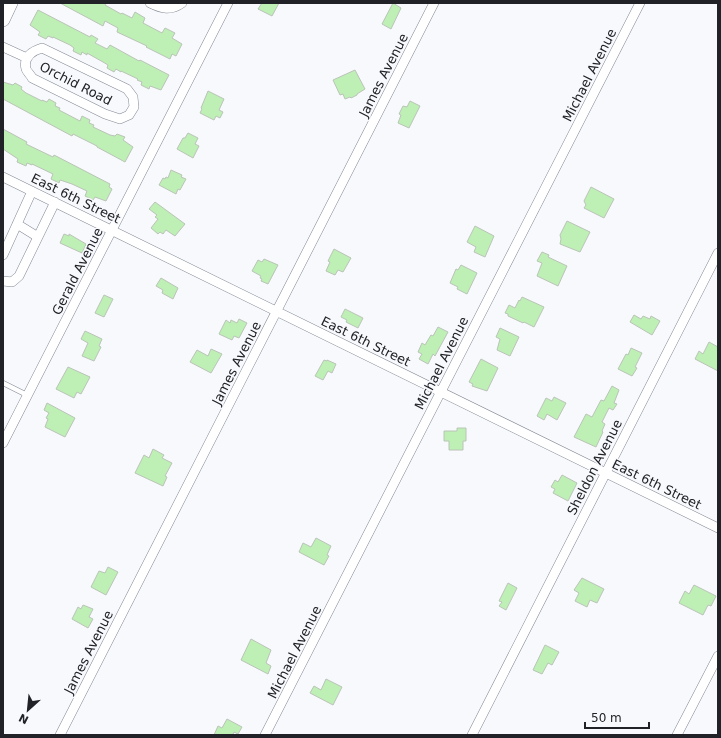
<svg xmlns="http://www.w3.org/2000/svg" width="721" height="738" viewBox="0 0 721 738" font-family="'DejaVu Sans',sans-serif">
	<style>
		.building { fill: #beefb4; stroke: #bac4b8 }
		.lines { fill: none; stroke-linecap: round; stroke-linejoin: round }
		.lane-casing { stroke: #828895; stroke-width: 5.5 }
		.street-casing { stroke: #828895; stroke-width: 10 }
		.secondary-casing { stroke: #828895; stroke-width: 14 }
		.lane { stroke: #fff; stroke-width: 4.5 }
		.street { stroke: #fff; stroke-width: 9 }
		.secondary { stroke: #fff; stroke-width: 13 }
		.labels { text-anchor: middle; stroke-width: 3; stroke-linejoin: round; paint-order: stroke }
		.street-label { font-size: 13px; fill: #202228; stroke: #f8f9fc }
	</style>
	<rect width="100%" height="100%" fill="#f8f9fc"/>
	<path class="building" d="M60,3h46l-1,2 16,9 1,-1 10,5 3,-6 10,6 -2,5 19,10 3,-5 10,5 -3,5 10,6 -6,12 -4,-2 -2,5 -24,-12 1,-1 -30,-14 1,-4 -13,-7 -2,5z
		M262,3h17l-7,13 -14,-7z
		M393,3l8,5 -10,21 -9,-5z
		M38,10l52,27 1,-2 7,4 -3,4 12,6 3,-4 29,16 1,-1 29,15 -8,15 -11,-4 -1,3 -8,-4 1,-3 -5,-2 1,-1 -17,-8v1l-5,-3 -2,3 -7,-4 1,-3 -5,-3 -16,-9v2l-5,-3 -1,3 -8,-4 1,-3 -4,-3 -17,-8v1l-5,-2 -2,3 -8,-4 2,-3 -10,-7z
		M355,70l10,19 -8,5v1l-6,3 -1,-1 -5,2 -2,-5 -3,1 -7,-15z
		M3,82l10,3 2,-2 7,4 -1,2 5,4 16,8v-1l5,2 2,-3 7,4 -1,3 5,2 -1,2 21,11 2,-5 8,4 -1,3 5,2 -1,2 17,8 5,1 2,-2 8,3 -2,3 10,7 -8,15 -28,-15v-1l-24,-12 -1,2 -69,-37z
		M208,91l16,8 -5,11 4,2 -3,6 -4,-2 -2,4 -14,-7 2,-4 -1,-1z
		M410,101l10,5 -11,22 -11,-5 3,-8 -2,-1 4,-8 4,1z
		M3,129l24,13 -1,2 27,13 1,-2 56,29 -1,3 3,2 -6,12 -11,-4 -2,3 -8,-4 2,-5 -15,-7 -12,-4 -1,3 -8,-4 2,-5 -21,-10v1l-5,-2 -1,3 -9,-4 1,-3 -15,-10z
		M188,133l10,5 -3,6 4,2 -6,12 -16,-9 6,-11h2z
		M171,170l11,5 -1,2 5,2 -6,11 -2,-1 -2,5 -17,-9 4,-7 2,1 1,-2 2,1z
		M591,187l23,12 -10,19 -20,-10 2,-3 -2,-4z
		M155,202l30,22 -10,12 -9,-6 -3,4 -3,-2 -2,2 -7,-6 7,-9 -3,-2 2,-2 -8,-6z
		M567,221l23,11 -10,20 -20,-8 1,-5 -1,-4z
		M475,226l19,10 -9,21 -11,-5 2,-5 -9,-5z
		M64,234l5,2v-2l17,10 -4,9 -22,-10z
		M334,249l17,9 -8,14 -5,-2 -3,5 -9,-4 4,-9 -2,-1z
		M542,252l7,3 -1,2 19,9 -9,20 -21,-10 5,-13 -5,-2z
		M264,259l14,6 -10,19 -7,-3 1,-2 -2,-1 1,-2 -9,-5 6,-11 4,2z
		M461,265l16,8 -10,21 -10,-5 1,-2 -8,-4 6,-14 2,1z
		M161,278l17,10 -5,11 -11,-6 1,-3 -7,-4z
		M104,295l9,4 -9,18 -9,-4z
		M522,297l22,10 -10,20 -10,-5 -1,1 -15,-7v-2l-3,-1 4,-8 6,3 4,-8 1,1z
		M345,309l18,9 -5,10 -12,-6 1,-2 -6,-3z
		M634,315l7,4 2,-3 7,3 1,-3 9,5 -8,14 -22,-13z
		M239,319l8,4 -8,15 -5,-2 -2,4 -13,-6 7,-14 4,3 1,-3 6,3z
		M438,327l10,5 -13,24 -2,-2 -5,10 -9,-5 3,-5 -4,-2 4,-9 3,2 6,-10 2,1z
		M500,328l19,9 -9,19 -13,-6 3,-11 -4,-2z
		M85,331l17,8 -3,7 2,1 -7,14 -12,-5 6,-13 -7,-4z
		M709,342l9,5v24l-23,-12 4,-8 4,3z
		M631,348l11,5 -7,14 2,1 -5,8 -14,-7 8,-15 2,1z
		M211,349l11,5 -11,19 -21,-11 7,-12 11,6z
		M481,359l17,9 -11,23 -15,-5 1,-2 -4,-2z
		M324,360l3,1v-1l9,4 -4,9 -4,-2 -5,9 -8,-4z
		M68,367l22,10 -9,17 -4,-2 -3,6 -18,-9z
		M612,386l7,4 -5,13 3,1 -4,6 -4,-2 -7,14 3,2 -3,7 1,1 -7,15 -22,-10 12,-23 6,3 9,-17 3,1z
		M554,397l12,6 -9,17 -10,-6 -3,6 -7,-4 9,-18 6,3z
		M47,403l28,15 -10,19 -20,-10 3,-8 -2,-1 3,-5 -5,-3z
		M457,428h9v13h-3v9h-14v-9h-5v-10h13z
		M153,449l11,6 -2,3 10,5 -7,13 2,1 -4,9 -28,-13 9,-18 5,3z
		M562,475l15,8 -9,18 -15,-8 2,-4 -4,-2 4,-7 3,2z
		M316,538l15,8 -4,9 2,1 -5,9 -25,-13 4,-9 8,4z
		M108,567l10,5 -12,23 -15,-8 8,-16 6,2z
		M582,578l22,11 -7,14 -7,-3 -3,7 -12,-6 4,-8 -5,-3z
		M508,583l9,5 -11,22 -7,-4 3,-4 -3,-1z
		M694,585l22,11 -5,10 -3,-1 -5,10 -24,-12 6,-12 4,3z
		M83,605l10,4 -4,8 4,2 -5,9 -16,-9 6,-12 3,2z
		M251,639l20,11 -5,13 5,3 -3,8 -27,-14z
		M545,645l14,7 -7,13 -4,-2 -6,11 -9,-4z
		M326,679l16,8 -9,18 -23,-12 4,-7 7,4z
		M227,719l15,8 -4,7 -4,-2 -1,2 2,1h-21l4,-9 4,2z"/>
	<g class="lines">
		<defs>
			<path id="lane" d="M3,383l24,12"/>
			<path id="street" d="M150,3c12,6 21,8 32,0
				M3,47l24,11
				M42,48l85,41 6,8 1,10 -5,8 -9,4 -15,-5 -73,-36c-1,-3 -5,-6 -6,-9 -3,-12 6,-18 16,-21z
				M3,177l715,351
				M17,224l21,13
				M3,255l29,-64
				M3,281l9,1 7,-6 36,-74
				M3,443l225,-440
				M60,735l374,-732
				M265,735l375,-732
				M472,735l246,-482
				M677,735l41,-79"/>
			<path id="secondary" d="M3,20l8,-17"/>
		</defs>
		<use href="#lane" class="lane-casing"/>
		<use href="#street" class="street-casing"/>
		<use href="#secondary" class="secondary-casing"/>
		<use href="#lane" class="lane"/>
		<use href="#street" class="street"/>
		<use href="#secondary" class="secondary"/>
	</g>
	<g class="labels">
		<g class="street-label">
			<text transform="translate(383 75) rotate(-63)" y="5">James Avenue</text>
			<text transform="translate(589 75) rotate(-63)" y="5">Michael Avenue</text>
			<text transform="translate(76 83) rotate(27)" y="5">Orchid Road</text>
			<text transform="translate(76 198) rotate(26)" y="5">East 6th Street</text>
			<text transform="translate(77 271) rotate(-63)" y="5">Gerald Avenue</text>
			<text transform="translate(366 341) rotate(26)" y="5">East 6th Street</text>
			<text transform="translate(236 363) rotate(-63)" y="5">James Avenue</text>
			<text transform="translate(441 363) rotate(-63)" y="5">Michael Avenue</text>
			<text transform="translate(594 467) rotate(-63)" y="5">Sheldon Avenue</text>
			<text transform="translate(657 484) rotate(26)" y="5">East 6th Street</text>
			<text transform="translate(88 652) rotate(-63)" y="5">James Avenue</text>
			<text transform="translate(294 652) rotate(-63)" y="5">Michael Avenue</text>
		</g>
	</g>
	<rect width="721" height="738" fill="none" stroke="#202228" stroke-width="8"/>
	<g transform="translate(28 710) rotate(207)" stroke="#f8f9fc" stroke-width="3" paint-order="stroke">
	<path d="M0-3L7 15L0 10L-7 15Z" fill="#202228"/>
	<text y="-6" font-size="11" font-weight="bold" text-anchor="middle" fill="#202228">N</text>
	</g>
	<path d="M585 722v6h64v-6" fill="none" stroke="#202228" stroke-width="2"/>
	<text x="591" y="722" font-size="12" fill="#202228" stroke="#f8f9fc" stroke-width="3" paint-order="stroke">50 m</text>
</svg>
